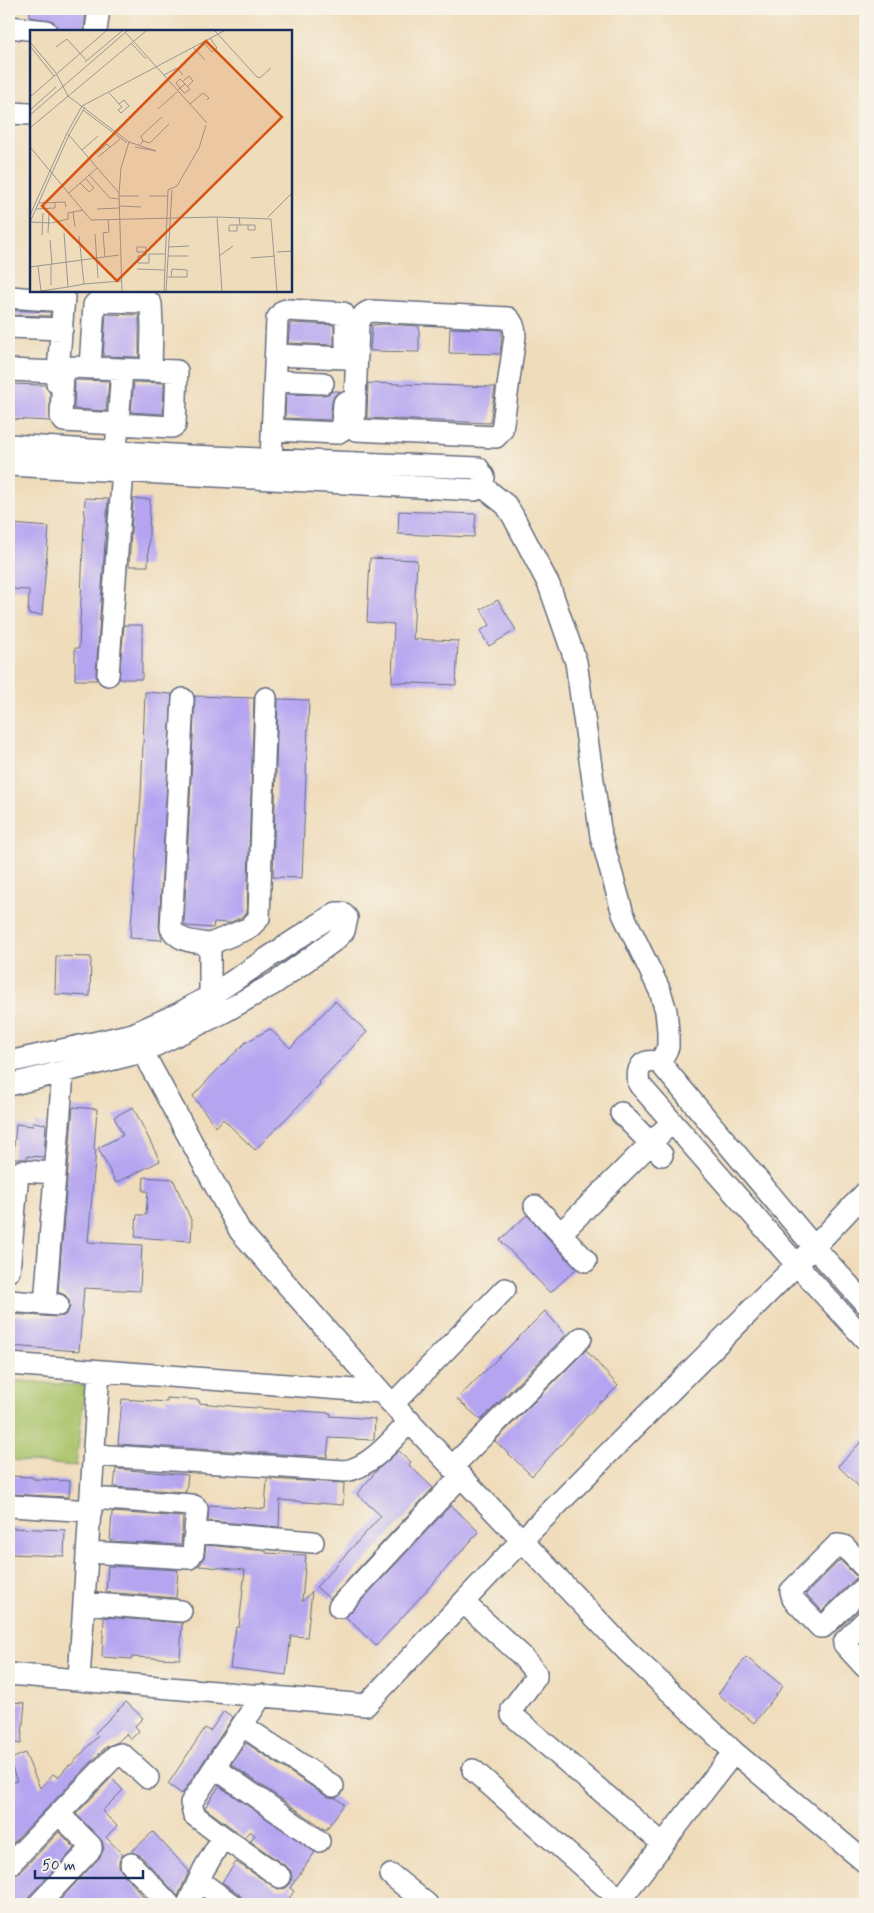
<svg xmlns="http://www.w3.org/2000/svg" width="874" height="1913" viewBox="0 0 874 1913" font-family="Mynerve,sans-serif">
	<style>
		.green { fill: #a9c268; stroke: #627863 }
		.building { fill: #b5a5f1 }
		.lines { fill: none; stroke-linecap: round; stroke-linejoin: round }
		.minor-casing { stroke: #656c7e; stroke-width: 24 }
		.minor { stroke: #fff; stroke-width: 21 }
		.inset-road { fill: none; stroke: #9a9795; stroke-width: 1 }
		.view { fill: #d45514; fill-opacity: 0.15; stroke: #d45514; stroke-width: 2.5 }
		.inset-edge { fill: none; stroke: #1b2f5e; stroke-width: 2.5 }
	</style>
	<rect width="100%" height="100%" fill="#f7f3e8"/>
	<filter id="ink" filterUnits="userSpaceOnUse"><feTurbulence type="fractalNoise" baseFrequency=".02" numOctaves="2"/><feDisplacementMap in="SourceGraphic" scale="10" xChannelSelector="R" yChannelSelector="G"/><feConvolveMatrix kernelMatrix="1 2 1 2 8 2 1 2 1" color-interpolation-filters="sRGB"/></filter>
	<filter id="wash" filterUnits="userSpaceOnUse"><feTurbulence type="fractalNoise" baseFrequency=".0096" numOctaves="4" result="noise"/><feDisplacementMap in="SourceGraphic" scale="20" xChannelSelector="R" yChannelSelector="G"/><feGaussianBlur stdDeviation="1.12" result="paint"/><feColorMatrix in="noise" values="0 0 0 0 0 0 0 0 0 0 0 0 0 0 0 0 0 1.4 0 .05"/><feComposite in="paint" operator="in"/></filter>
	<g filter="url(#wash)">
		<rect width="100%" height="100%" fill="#efdcba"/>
		<path class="green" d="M11,1380l74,6 -9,80 -67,-6v-46z"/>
		<g id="blocks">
			<path class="building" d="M30,9h56l-2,22 -26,-2 -5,-8 -23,-4z
				M9,310l41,2v4l-41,-1z
				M106,314l33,1v42l-36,-1z
				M290,323l44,2v20l-46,-2z
				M383,324l36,2v26l-49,-1 2,-26z
				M450,328l52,2 -2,24 -51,-1z
				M75,380l34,1 -3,30 -32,-2z
				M134,382l30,1 -1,31 -32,-2z
				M368,383l127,4 -5,36 -123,-5z
				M9,384l36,1 5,8v28l-41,-2z
				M333,391h7l-6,5 -2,6 -2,18 -45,-2 1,-24 36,1 6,-1z
				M85,498l23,1 -12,175 1,6h-22v-32h4z
				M133,499h17l-2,67h-19z
				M399,511l77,3 -2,23 -76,-3z
				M11,524l38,3 -7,88 -14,-1 1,-24 -20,-1z
				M370,558l47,2 -4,79 45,2 -2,44 -64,-3 2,-58 -27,-2z
				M498,600l18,30 -27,16 -9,-15 10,-6 -9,-16z
				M124,625h18v54h-23z
				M145,692l27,2 -13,233 3,13 -32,-2 11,-141z
				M195,696l59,2 -7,215 -5,4 -13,6 -15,-1 -1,6 -26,-2 -3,-2z
				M278,699l31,1 -7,178 -29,-1z
				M56,956l35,1 -1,39 -35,-2z
				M335,1001l32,31 -48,50 1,2 -65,66 -32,-31 -7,8 -23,-31 27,-29 26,-25 24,-13 20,19z
				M73,1107l24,2 -3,41 2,-1 -8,93 54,3 -2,46 -56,-3 -5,63 -70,-5v-32l48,3 7,-1 4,-4 2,-6 -1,-6 -4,-5 -7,-3z
				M133,1107l27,54 -44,22 -18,-35 25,-13 -9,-18z
				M33,1122l13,2 -2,33 -17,-1v3h-14l3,-35 17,2z
				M144,1177l29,2 19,43 -1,19 -56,-4 2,-22h9l2,-24h-5z
				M527,1215l49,54 -26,24 -50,-53z
				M545,1311l21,24 -85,85 -24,-21z
				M586,1350l32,36 -16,16 -1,-1 -69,75 -37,-35z
				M167,1398l32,2v3l43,4 89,6 -1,3 45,3 -1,21 -45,-2 -2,19 -209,-13 4,-45 45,3z
				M865,1438v55l-27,-27z
				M399,1451l12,11 -2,3 24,23 -103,111 -14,-12 65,-71 -24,-22 21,-25z
				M116,1469l72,6 -2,17 -72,-5z
				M9,1476l24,1v2l37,2 -1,16 -60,-3z
				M267,1479l77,4 -1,22 -63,-5 -1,27 -71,-6 1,-16 56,4z
				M451,1505l28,27 -103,114 -30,-29z
				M112,1512l71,5 -2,28 -71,-4z
				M9,1528l56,2 -1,26 -55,-2z
				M206,1545l60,6v2l40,2 -4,47 10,-11 -5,46 -16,-1 -5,39 -56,-7 6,-41h3l6,-57 -46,-4 5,-7z
				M840,1560l17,17 -35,34 -16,-17z
				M108,1566l70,4 -2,28 -70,-6z
				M104,1617l78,6 -2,36 -48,-2v2l-30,-2z
				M746,1657l37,29 -29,37 -36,-29z
				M9,1702l16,1 -4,41 -12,-2z
				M126,1702l17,16 -8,8 4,5 -8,8 -5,-5 -8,8 -12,5 -97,100v-62l8,-4 -8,-21 16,-7 15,35 13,-14 5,3 11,-12 1,1 28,-30 -3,-3z
				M224,1711l9,6 -51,77 -14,-10 37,-56 5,3z
				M246,1743l80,53 10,2 8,6 -18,26 -95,-66z
				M111,1778l12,12 -21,21 15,15 -11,11 17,18 -4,6v6l3,5 28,32h-94l44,-47 4,-8 -2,-8 -26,-27z
				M219,1786l96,66 -25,36 4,3 -8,13h-43l-1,-6 -3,-4 -17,-12 14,-20 42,27 8,-1 4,-4 2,-6 -1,-7 -4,-4 -37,-26 5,-6 -5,-4 -6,6 -39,-29z
				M59,1832l16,16 -45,47 -3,9h-18v-27l9,-3z
				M153,1832l36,39 -11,25 -38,-41 -9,-3z"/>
		</g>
	</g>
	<g filter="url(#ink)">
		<use href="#blocks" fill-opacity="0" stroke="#656c7e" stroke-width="1"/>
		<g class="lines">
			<defs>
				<path id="minor" d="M9,27l37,4
					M96,31l3,-22
					M9,113l22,1
					M9,297l41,3
					M371,311l137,7c6,5 7,11 7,18l-13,94 -6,7 -140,-7 -2,-4 4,-100c2,-8 5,-13 13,-15z
					M9,327l53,2
					M276,355l70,3
					M90,367l4,-62 4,-4 51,1 2,2 1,22 -1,44
					M9,370l48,2
					M275,381l48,2
					M57,383l7,-86
					M273,430l64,3 5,-3 2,-27
					M9,445l179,11 290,12 6,9 -2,9 -7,4 -466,-25
					M116,452l6,-83 -53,-2 -6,4 -2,46 3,4 108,6 3,-2 2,-54 -55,-2
					M271,460l6,-141 6,-8 4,-1 56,3 3,5v27
					M482,486l24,19 7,11 36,69 27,77 25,174 22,78 37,77 6,20 2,20v16l-8,16
					M108,675l15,-205
					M183,699l-12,229c8,14 24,14 39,16
					M217,1006l-7,-10v-52l39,-16 10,-10 7,-220
					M133,1034l107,197 141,161 245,258 108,102 131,110
					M9,1062l124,-28 47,-21 30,-17 126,-83h6l5,5 -3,13 -9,9 -60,43 -53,30 -80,39 -133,33
					M621,1113l41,42
					M535,1206l51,55
					M561,1233l111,-111
					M9,1271l9,-98 4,-2 33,2
					M9,1301l49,4
					M865,1303l-51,-56 -154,-184c-18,-5 -24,4 -21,21l157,180 69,75
					M45,1304l18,-232
					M9,1364l372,28
					M393,1404l112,-115
					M94,1455l251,16c26,-4 47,-31 65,-50
					M452,1467l129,-129
					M11,1506l80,5
					M195,1532l118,10
					M87,1552l102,6 4,-6 4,-43 -1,-2 -5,-2 -100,-7
					M865,1568l-21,-22 -7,-1 -46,46 2,8 27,28h3l42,-40
					M463,1602l58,53 15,18v4l-24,32v6l151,129
					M84,1603l97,8
					M339,1607l122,-131
					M865,1621l-20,20 -1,3 21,23
					M9,1674l357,31 155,-164 293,-294 51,-54
					M79,1679l20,-308
					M243,1726l90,60
					M215,1768l104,73
					M473,1770l152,134
					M223,1837l57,40
					M131,1864l38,40
					M9,1865l106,-109 6,-2 3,2 24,22
					M391,1875l36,29
					M199,1881l32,23
					M39,1904l52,-55v-3l-32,-32
					M188,1904l16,-35 19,-32 -29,-22 -3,-12 71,-108
					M617,1904l117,-152"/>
			</defs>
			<use href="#minor" class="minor-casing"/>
			<use href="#minor" class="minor"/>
		</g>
	</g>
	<g transform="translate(30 30)">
		<rect width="262" height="262" fill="#efdcba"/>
		<path class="inset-road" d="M185,1l42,46 3,1 11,-10M95,2l82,91M0,12l26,31 12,23 61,46 27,9M173,12l9,10 5,-4 -7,-10M101,13l15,16M0,16l24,30M26,17l11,-8 20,22M163,17l12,13M55,32l37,-31M134,45l13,-7 6,7M153,51l6,-5 4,5 -5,5M148,60l2,-2 5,-4 -5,-5 -4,4 8,10h1l5,-4 -5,-5M79,63l5,5 5,6 3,3 -4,3 3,3 8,-7 -5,-6 -5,4M0,67l76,-66M160,74l13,-11 6,5 -2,2M128,79l19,-17M0,80l26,-23M53,80l44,33M0,85l97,-84M0,98l116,-97M38,104l51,59M113,111l-2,-5 21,-19M109,116l4,-5 7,2 19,-19M0,117l61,73 126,-3 5,75M105,117l21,4M52,120l16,-14M65,124l12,-10 3,3M68,127l22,-18M59,145l21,23 9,1M50,153l9,9 5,-4 -9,-10M39,163l28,-25M89,166h20M119,166h19M9,173l26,-1 1,5M89,176l22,1M6,179l19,-1v-5M67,179l22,-1M43,182l2,15M0,185l37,-82 15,-27 142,-75M187,187l54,2 6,73M238,187l25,-25M0,192l39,-87 16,-28M0,192l21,1M22,193l16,-4v-6l15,-3M207,195v6h-8v-5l1,-1h10l-1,-8M210,195h15v5h-7v-5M18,203l1,-20M34,203l4,54 16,-3M65,204l3,44M12,205l1,-22M49,206l5,48 37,-3M20,210l2,24M138,217l21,-1M116,222h-9v-5h9v8l-8,1v7h11v-9h16M247,222l16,-1M138,226h20M189,226l14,-10M75,227l-2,-24 6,-1 -1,-13M221,228l24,-2M8,236l3,25 27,-4M0,237l89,-12M107,239l27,1M137,247h20v-7l-15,-1 -1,8M21,255v-21M92,262l-3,-98 2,-26 8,-26M134,262l4,-102 9,-4 22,-38 7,-23M136,262l6,-102"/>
		<path class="view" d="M176,11l76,76 -165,164 -75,-75z"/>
		<rect width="262" height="262" class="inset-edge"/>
	</g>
	<rect width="874" height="1913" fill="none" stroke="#f7f3e8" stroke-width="30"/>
	<path d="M35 1870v8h108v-8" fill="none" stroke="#1b2f5e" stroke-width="2.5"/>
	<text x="42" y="1870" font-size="15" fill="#1b2f5e" stroke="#f7f3e8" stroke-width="4" paint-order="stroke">50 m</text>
</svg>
